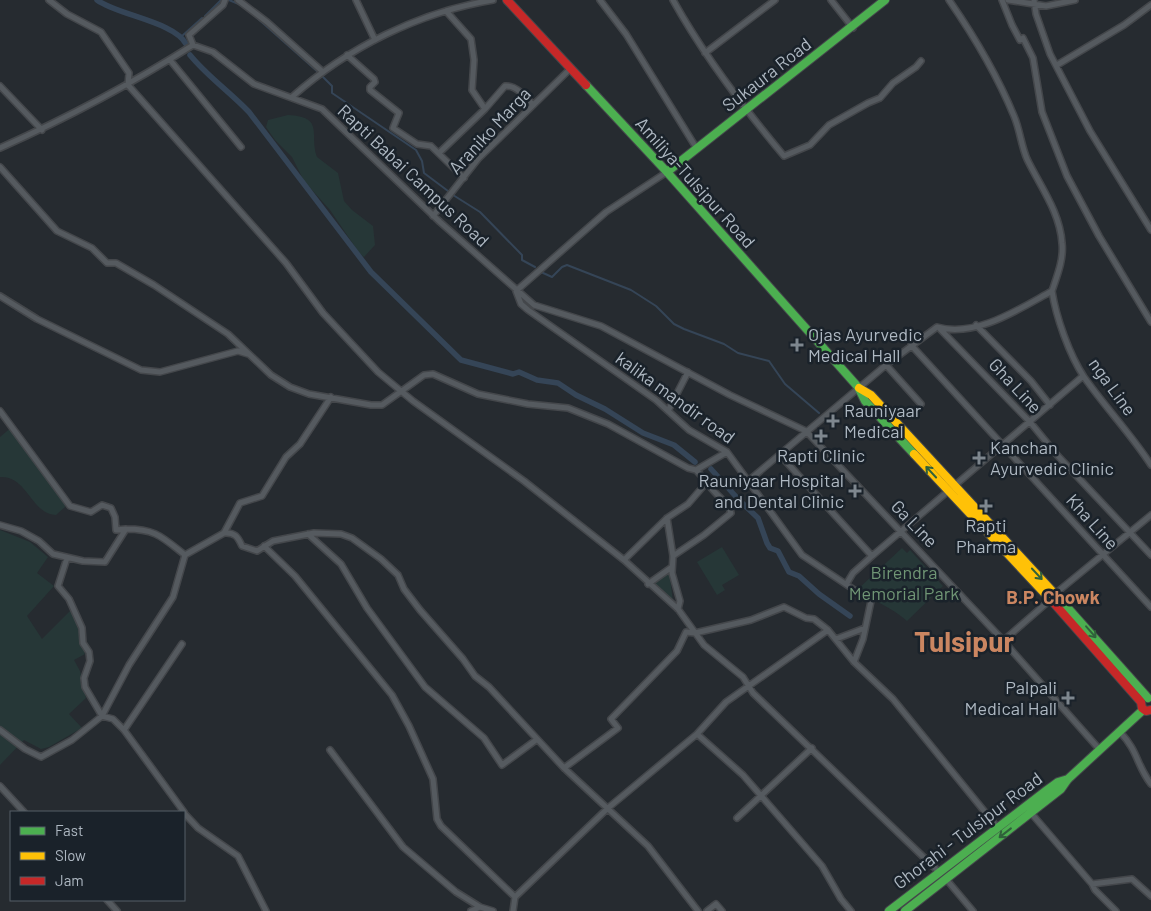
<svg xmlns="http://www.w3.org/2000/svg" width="1151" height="911" viewBox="0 0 1151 911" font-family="Barlow,sans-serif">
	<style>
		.green { fill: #263737 }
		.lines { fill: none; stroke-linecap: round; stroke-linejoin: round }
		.stream { stroke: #354557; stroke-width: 2 }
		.canal { stroke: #354557; stroke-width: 5.5 }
		.street-casing { stroke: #44474b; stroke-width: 8 }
		.fast-casing { stroke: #44474b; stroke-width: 10 }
		.slow-casing { stroke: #44474b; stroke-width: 10 }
		.jam-casing { stroke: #44474b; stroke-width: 10 }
		.street { stroke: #555a5f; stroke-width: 5 }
		.fast { stroke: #4caf50; stroke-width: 8 }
		.slow { stroke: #ffc107; stroke-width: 8 }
		.jam { stroke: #c62828; stroke-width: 8 }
		.oneway { stroke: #30613b }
		.poi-dot { fill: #7e878f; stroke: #1a222a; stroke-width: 2 }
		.labels { text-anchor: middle; stroke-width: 5; stroke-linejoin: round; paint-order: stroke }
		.street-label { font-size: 18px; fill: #aeb8c2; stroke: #1a222a }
		.poi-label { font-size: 18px; fill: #aeb8c2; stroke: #1a222a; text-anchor: start }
		.park-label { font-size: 18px; fill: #709675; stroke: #1a222a }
		.neighbourhood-label { font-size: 19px; font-weight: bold; fill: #cb8661; stroke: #1a222a }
		.town-label { font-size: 28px; font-weight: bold; fill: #cb8661; stroke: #1a222a }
	</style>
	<rect width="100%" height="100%" fill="#262b30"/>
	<path class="green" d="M288,115c37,2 21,19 29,42l21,16 6,28 8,9 21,16 2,19 -11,12 -4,-3 -30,-44 -26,-29 -12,-24 -17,-17 -9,-13 2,-7z
		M13,426l52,70v11l-9,8c-25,-1 -29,-40 -56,-38v-40z
		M0,530l30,12 18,15 -11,16 17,13 -27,30 15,23 28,-28 6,9 9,34 -11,6 6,11 6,27 -17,16 13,14 -33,19 -8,2 -17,-9 -24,25z
		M722,547l17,28 -17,10 3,5 -8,5 -20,-33z
		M902,548l5,5 3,-3 33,36 -36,35c-15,-14 -33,-19 -49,-32z
		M669,570l4,32 -20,-19z"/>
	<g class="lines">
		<path class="stream" d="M229,0l12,5
			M205,16l16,-16
			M256,17l62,55
			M182,36l20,-18
			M322,76l10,10v7l84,57 6,11 2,12 24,18
			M453,195l27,17 42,43v5l13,7
			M541,272l11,5 10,-10 5,-2 64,25 25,16 18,18 10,5 40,15 14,9 31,8 16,23 34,29"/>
		<path class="canal" d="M97,0c20,15 78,22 89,44
			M190,55c17,21 40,37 59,57l122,160 90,88 52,14 6,-2 18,8 21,3 18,12 29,14 38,24 31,12 21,17
			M711,469l28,31 19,18 9,25 3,5 8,3 11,21 10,4 20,18 31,22"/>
		<defs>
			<path id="street" d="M49,0l18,14 34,18 28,41 -1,12 158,178 37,50 55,59 35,29 111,80 100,79 54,49 26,36 39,32 10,16 186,179
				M238,0l29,22 56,50
				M356,0l19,40
				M600,0l26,34 71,115
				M673,0c31,56 70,107 111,156l26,-11 19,-20 39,-22 12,-5 13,-15 23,-16 5,-6
				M831,0l22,28
				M1002,0l10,25 8,15 3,-2 10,20 9,54 25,64 32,60 52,86
				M1008,0l38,6 29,-6
				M1034,0l2,14 14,40 40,77 61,99
				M446,11l25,28 3,21 -2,30 13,19
				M193,45l-4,-10 34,-30 2,-5
				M705,53l70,-53
				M347,55l27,24 1,3 -5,5v3l29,23 -6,15 24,16 14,2 33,32
				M170,60l71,87
				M1057,65l67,-40 27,-20
				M0,86l42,44
				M292,97c55,-49 127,-85 201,-97
				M0,148c67,-30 131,-64 193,-103l20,7 41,32 68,25 118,113 94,83 67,21 129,69 76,36 193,205 101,114
				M439,153l46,-44 20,-23c11,-1 21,11 28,19
				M0,167l57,64 35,17 15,15h9l38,22 74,49 43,41 19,12 19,7 62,11h11l42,-30 9,-1 45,20 50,10 40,4 40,16 80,44 8,2 31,-18
				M667,172l-61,40 -90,79 5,13 7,6 128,90 33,30 38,22 75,103 69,46 -8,38 -9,23
				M433,216l45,-57 92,-90
				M1052,291c4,26 17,63 32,86 21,30 47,57 67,88
				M0,296l37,23 104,51 19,2 78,-21 10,3
				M976,325l55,56 19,24
				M940,329l90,93 27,33 94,100
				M911,345l240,262
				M886,365l35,39
				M0,411l70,95 21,6 11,-7 9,3 4,9 1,13 10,-1
				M668,411l20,-39
				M780,455l92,101
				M747,482l139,-117 51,-38c39,11 82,-18 115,-36 5,-15 12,-32 10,-48 -2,-31 -22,-57 -35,-84 -6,-14 -7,-29 -13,-43 -17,-41 -40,-80 -65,-116
				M667,518l6,38 -1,17 8,28 -2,8
				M0,525l21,6 18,10 14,13 30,7 22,1 21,-33c30,0 36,8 59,26
				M224,533c11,-1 14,4 18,13l15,5 16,-10 41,-8 27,1 11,4 29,21 17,16 6,14 16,21 43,49 12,17 14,11 75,81 84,78 50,65
				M308,534l33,30 26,44 58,79 59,51 18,27 34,-25
				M264,546l31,30 97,119 17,31 24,53 4,40 4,7 74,71 -2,14
				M673,556l31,-21 27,-22c-3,-12 -18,-19 -24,-31
				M67,558l-9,28 11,13 13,29 1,15 6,9 1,9 -6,17 1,9 17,29 11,3 11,11 60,82
				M624,560l43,-42 21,-14 19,-22 -11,-12
				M847,583l6,-10 19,-17 211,-180
				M648,584l24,-17
				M1056,593l95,-78
				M836,639l29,-11
				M1003,641l47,-41
				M0,730l25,19 16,8 31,-17 30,-24 27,-51 44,-68 12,-42 39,-22 16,-30 22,-7 24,-39 14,-13 31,-47
				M124,730l58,-86
				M1120,732c18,19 17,34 31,52
				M697,734l46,41 79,91 19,33 10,12
				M330,750l73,97 53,45 24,15
				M564,768l54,-40 -7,-9 66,-68 9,-19 9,1 56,-13 33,-13 22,11 8,1 14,11 26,32 39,37 105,129
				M0,786l24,26
				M184,813l14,15 40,28 28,55
				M1031,813l61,71 40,-5 19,17
				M737,818l75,-70
				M946,879l27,32
				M1092,884l3,6 21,21
				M515,897l93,-89 89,-74 29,-32 102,-72
				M107,900l10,11
				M471,911l9,-4 13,4
				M707,911l9,-7 6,7"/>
			<path id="fast" d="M586,85l81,87 191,215 7,14 49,53
				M667,172l218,-172
				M1058,597l90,101
				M889,911l158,-121 11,-8 10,-3
				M905,911l156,-122 7,-10 75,-69"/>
			<path id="slow" d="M859,388l12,7 182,197
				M914,454l134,143"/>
			<path id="jam" d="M507,0l79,85
				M1053,602l88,100 1,6 4,3 5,-1"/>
		</defs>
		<use href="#street" class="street-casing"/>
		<use href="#fast" class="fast-casing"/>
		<use href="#slow" class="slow-casing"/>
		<use href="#jam" class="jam-casing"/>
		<use href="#street" class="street"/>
		<use href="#fast" class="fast"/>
		<use href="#slow" class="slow"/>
		<use href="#jam" class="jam"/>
	</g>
	<defs><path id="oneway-shaft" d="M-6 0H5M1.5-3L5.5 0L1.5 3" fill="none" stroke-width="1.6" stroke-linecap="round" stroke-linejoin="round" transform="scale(1.25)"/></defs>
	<g class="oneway">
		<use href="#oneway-shaft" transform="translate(931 472) rotate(-133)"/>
		<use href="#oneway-shaft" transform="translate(1037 574) rotate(47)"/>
		<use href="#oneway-shaft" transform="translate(1091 632) rotate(49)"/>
		<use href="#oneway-shaft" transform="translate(1005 833) rotate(142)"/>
	</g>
	<g class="poi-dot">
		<path d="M794.5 337.5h5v5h5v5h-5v5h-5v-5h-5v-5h5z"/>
		<path d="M830.5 413.5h5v5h5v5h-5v5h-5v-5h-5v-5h5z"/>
		<path d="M818.5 428.5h5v5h5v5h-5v5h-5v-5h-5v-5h5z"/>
		<path d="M976.5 450.5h5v5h5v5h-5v5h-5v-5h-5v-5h5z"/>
		<path d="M852.5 483.5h5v5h5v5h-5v5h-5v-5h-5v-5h5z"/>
		<path d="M983.5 498.5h5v5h5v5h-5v5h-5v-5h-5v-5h5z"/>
		<path d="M1065.5 690.5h5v5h5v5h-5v5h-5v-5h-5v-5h5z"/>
	</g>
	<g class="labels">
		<g class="street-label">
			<text transform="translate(767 75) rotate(-38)" y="6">Sukaura Road</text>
			<text transform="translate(490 131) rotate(-47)" y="6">Araniko Marga</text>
			<text transform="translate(413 176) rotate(43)" y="6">Rapti Babai Campus Road</text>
			<text transform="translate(695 183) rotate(48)" y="6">Amiliya-Tulsipur Road</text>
			<text transform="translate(1015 386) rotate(47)" y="6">Gha Line</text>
			<text transform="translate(1112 387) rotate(54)" y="6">nga Line</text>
			<text transform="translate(675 398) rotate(36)" y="6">kalika mandir road</text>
			<text transform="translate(1092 522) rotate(48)" y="6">Kha Line</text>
			<text transform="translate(914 524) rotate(46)" y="6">Ga Line</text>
			<text transform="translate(968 831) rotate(-37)" y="6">Ghorahi - Tulsipur Road</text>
		</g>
		<g class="poi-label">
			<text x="808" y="341">Ojas Ayurvedic<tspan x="808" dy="21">Medical Hall</tspan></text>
			<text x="844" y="417">Rauniyaar<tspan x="844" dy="21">Medical</tspan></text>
			<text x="990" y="454">Kanchan<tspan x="990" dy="21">Ayurvedic Clinic</tspan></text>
			<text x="821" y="462" text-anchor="middle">Rapti Clinic</text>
			<text x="844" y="487" text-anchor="end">Rauniyaar Hospital<tspan x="844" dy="21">and Dental Clinic</tspan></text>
			<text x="986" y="532" text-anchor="middle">Rapti<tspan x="986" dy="21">Pharma</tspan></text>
			<text x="1057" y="694" text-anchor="end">Palpali<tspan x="1057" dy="21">Medical Hall</tspan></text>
		</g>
		<g class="park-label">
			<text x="904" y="579">Birendra<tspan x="904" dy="21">Memorial Park</tspan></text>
		</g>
		<g class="neighbourhood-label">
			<text x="1053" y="604">B.P. Chowk</text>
		</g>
		<g class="town-label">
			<text x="964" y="652">Tulsipur</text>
		</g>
	</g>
	<rect x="10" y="811" width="175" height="90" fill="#1a222a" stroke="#555e67"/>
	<rect x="20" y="827" width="25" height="8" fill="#4caf50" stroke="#555e67"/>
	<text x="55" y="836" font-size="15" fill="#aeb8c2">Fast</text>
	<rect x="20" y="852" width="25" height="8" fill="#ffc107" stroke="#555e67"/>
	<text x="55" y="861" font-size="15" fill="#aeb8c2">Slow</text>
	<rect x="20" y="877" width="25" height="8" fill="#c62828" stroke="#555e67"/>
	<text x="55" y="886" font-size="15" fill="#aeb8c2">Jam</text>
</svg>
